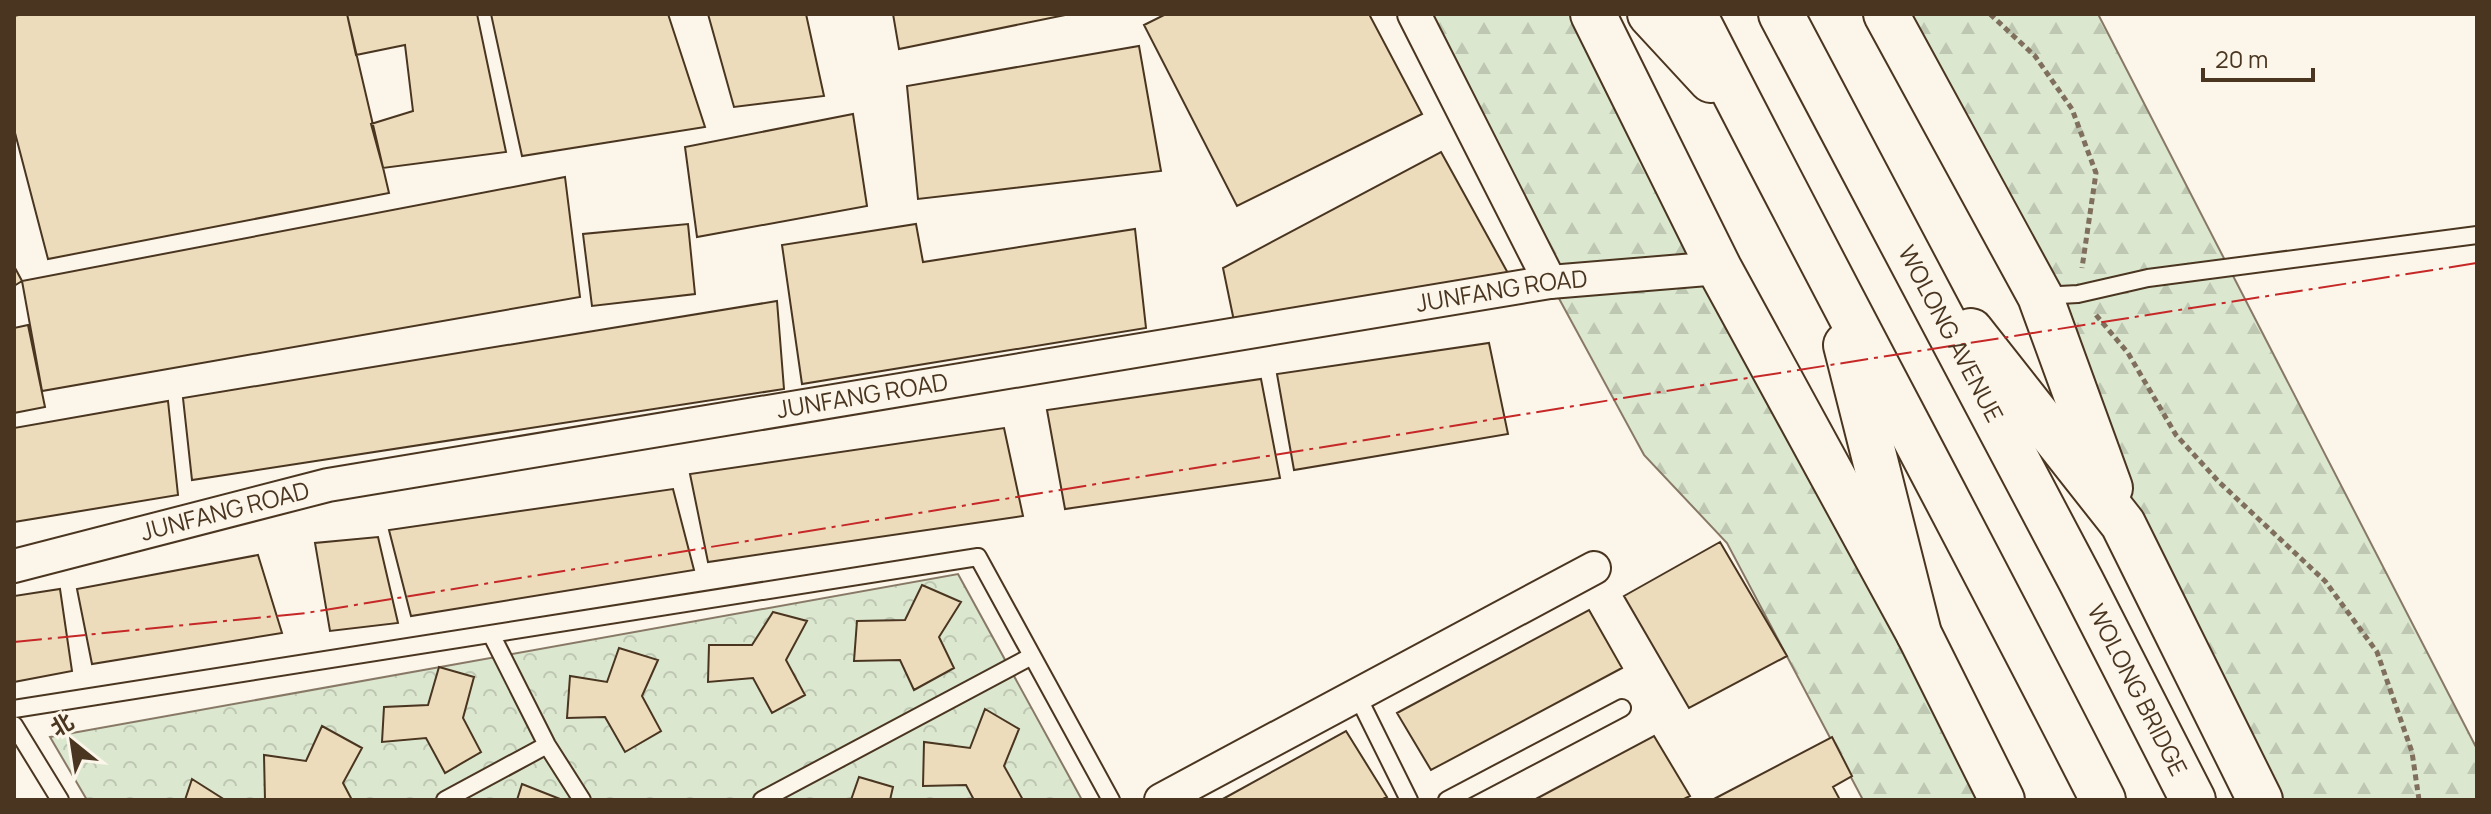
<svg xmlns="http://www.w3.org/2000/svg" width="2491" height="814" viewBox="0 0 2491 814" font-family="Manrope,'Noto Sans SC',sans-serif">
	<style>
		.forest { fill: url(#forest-firs); stroke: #887966; stroke-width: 2 }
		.park { fill: url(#park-crowns); stroke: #887966; stroke-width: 2 }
		.building { fill: #ecdcbc; stroke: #4a3520; stroke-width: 2 }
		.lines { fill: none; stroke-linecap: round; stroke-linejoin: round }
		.service-casing { stroke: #4a3520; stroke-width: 20 }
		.minor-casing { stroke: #4a3520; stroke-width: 36 }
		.trunk-casing { stroke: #4a3520; stroke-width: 48 }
		.path { stroke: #7f6f5c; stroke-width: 5; stroke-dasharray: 6 4; stroke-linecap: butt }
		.service { stroke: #fbf6e9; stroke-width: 16 }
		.minor { stroke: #fbf6e9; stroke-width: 32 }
		.trunk { stroke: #fbf6e9; stroke-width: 44 }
		.power { stroke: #c62828; stroke-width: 2; stroke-dasharray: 28 6 4 6; stroke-linecap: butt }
		.labels { text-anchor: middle; stroke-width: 6; stroke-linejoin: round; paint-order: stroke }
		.street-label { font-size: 24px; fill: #4a3520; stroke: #fbf6e9 }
	</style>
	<defs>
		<pattern id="forest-firs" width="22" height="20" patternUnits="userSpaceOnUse" patternTransform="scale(2)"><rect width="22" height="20" fill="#dce7d0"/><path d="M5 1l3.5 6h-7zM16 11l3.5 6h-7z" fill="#bec7b2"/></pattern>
		<pattern id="park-crowns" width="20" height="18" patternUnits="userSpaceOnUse" patternTransform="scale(2)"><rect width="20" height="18" fill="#dce7d0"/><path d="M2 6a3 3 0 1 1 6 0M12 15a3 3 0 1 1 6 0" fill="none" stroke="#bec7b2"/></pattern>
	</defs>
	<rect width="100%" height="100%" fill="#fbf6e9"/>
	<path class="forest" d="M1415,14h178l409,786h-139l-136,-257 -83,-88 -94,-173z
		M1886,14h212l379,735v51h-217z"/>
	<path class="park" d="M958,574l124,226h-995l-37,-63z"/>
	<path class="building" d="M23,14h324l42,179 -341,66 -34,-130v-113z
		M347,14h130l29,138 -123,16 -12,-44 42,-13 -8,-66 -49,10z
		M491,14h177l37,113 -183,29z
		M708,14h98l18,82 -90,11z
		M893,14h177l-171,35z
		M1166,14h203l53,100 -185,92 -93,-181z
		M1139,46l22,125 -243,28 -11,-113z
		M853,114l14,92 -170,31 -12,-90z
		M1441,152l68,123 -275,46 -11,-53z
		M565,177l15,120 -538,94 -20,-110z
		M688,224l7,70 -103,12 -9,-72z
		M916,224l7,38 212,-33 11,99 -344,56 -20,-139z
		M14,266l8,15 -8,5z
		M777,301l7,88 -592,91 -9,-82z
		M28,325l17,82 -31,6v-85z
		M1489,343l19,91 -214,36 -17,-96z
		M1261,379l19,99 -215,31 -18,-99z
		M168,401l10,94 -164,27v-94z
		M1004,428l19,88 -315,46 -18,-88z
		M673,489l21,81 -283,46 -22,-86z
		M378,537l20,86 -68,8 -15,-88z
		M1720,542l67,114 -98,52 -65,-112z
		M258,555l24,78 -190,31 -15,-75z
		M922,585l39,17 -22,35 15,31 -40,22 -14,-30 -46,1 3,-40 48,-1z
		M60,589l12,82 -58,11v-86z
		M1589,610l33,58 -191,102 -34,-57z
		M773,612l34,9 -21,39 19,35 -33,18 -19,-35 -45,4 1,-37h43z
		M619,648l39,12 -16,36 19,35 -36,21 -20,-35 -38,1 3,-42 37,6z
		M439,667l35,10 -11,41 18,34 -36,21 -19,-35 -44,4 2,-35 44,-2z
		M985,709l34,20 -15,37 19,34h-49l-8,-15 -43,1 1,-44 46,6z
		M322,726l40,22 -19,35 9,17h-87l-1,-45 42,6z
		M1346,731l41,66 -6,3h-160z
		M1654,736l36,60 -8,4h-148z
		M1832,737l20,39 -19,11 7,13h-128z
		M859,777l34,10 -3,13h-39z
		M192,779l33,21h-40z
		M522,784l38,15 -43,1z"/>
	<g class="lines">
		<defs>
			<path id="service" d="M2041,296l37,-2 70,-16 329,-43
				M491,634l56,111 35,55
				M1357,695l52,105
				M14,709l964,-152 133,243
				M14,725l46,75
				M445,800l102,-55
				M762,800l270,-144
				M1447,800l175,-92"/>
			<g id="minor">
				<path d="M1414,14l136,268"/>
				<path id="s1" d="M14,566l314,-81 1222,-203 169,-14"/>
				<path d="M1161,800l433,-232"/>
			</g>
			<g id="trunk">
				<path d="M1593,14l126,254 200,366"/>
				<path d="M1650,14l61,66"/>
				<path d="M1694,14c134,263 275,523 409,786"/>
				<path id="s2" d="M1781,14l300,567 112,219"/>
				<path d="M1886,14l154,282 70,192"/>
				<path d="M1971,331l152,193 137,276"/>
				<path d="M1846,345l73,289 83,166"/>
			</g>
		</defs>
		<use href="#service" class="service-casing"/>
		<use href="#minor" class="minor-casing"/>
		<use href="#trunk" class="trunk-casing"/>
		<path class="path" d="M1990,14l45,42 37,53 24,64 -14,95
			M2096,315l32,38 48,82 43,47 106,99 52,71 35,100 7,48"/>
		<use href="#service" class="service"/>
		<use href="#minor" class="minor"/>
		<use href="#trunk" class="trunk"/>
		<path class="power" d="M14,642l292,-29 1391,-227 780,-123"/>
	</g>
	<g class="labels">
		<g class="street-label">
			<text dy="8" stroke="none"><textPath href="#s1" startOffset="1514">JUNFANG ROAD</textPath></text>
			<text dy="8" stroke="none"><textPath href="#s2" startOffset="362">WOLONG AVENUE</textPath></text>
			<text dy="8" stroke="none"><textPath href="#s1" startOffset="866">JUNFANG ROAD</textPath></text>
			<text dy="8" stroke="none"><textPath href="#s1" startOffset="218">JUNFANG ROAD</textPath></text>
			<text dy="8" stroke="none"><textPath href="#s2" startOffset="764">WOLONG BRIDGE</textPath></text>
		</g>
	</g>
	<rect width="2491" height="814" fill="none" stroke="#4a3520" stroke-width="32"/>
	<g transform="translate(72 742) rotate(330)" stroke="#fbf6e9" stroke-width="6" paint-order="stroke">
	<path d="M0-6L14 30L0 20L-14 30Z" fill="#4a3520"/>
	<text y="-12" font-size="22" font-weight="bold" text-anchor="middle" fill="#4a3520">北</text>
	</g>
	<path d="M2203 68v12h110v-12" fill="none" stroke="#4a3520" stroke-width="4"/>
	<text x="2215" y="68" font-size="24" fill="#4a3520" stroke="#fbf6e9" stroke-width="6" paint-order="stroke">20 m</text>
</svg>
